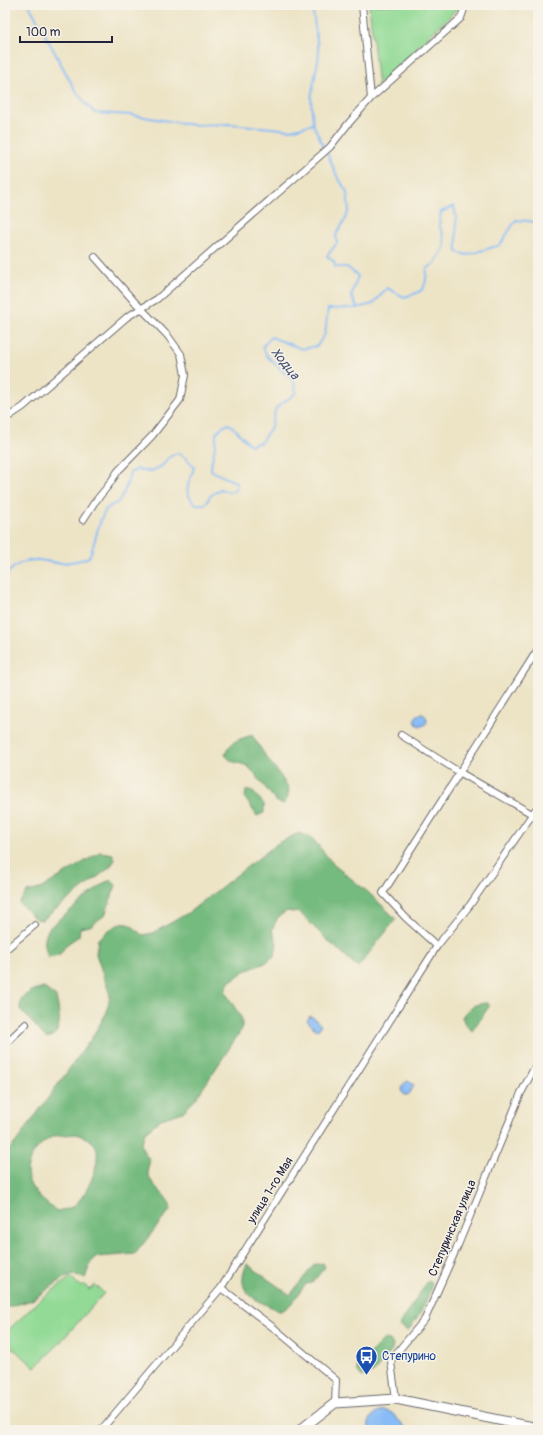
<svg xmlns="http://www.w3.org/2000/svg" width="543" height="1435" viewBox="0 0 543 1435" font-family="Pangolin,sans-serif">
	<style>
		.green { fill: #92da95; stroke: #5a7e68 }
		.forest { fill: #75ba7e; stroke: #4c6e5c; fill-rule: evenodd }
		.water { fill: #88bcf6; stroke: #556f98 }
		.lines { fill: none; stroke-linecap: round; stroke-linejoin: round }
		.stream { stroke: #88bcf6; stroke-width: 2 }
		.street-casing { stroke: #69666c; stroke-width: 8 }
		.secondary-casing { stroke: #69666c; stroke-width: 11 }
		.street { stroke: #fff; stroke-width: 6 }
		.secondary { stroke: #fff; stroke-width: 9 }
		.labels { text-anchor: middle; stroke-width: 3; stroke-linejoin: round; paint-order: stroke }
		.street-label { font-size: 12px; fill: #22223b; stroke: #f7f3e8 }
		.transit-label { font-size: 12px; fill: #164399; stroke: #f7f3e8; text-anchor: start }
		.water-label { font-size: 13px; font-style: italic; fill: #415073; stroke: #f7f3e8 }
	</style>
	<rect width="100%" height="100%" fill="#f7f3e8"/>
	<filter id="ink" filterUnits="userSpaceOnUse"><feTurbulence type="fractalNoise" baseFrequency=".025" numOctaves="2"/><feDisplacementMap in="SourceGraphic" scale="8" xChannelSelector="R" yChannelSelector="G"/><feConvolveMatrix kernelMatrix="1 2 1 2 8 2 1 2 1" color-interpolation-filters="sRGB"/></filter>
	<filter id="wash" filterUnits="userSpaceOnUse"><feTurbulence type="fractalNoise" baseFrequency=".012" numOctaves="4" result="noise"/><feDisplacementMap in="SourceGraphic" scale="16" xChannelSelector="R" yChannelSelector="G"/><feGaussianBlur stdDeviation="0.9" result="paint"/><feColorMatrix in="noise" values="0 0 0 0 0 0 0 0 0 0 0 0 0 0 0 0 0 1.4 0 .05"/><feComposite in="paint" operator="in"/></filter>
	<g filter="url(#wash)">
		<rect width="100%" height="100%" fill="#ede4c6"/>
		<path class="green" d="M369,5h87v5l-78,76z
			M71,1277l10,10 3,-3 5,6 6,-5 9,8 -48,54 -21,20 -30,-25v-9l36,-34z"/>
		<path class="forest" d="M252,735l15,23 13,17 9,15 -2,9 -4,5 -6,-2 -29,-36 -17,-5 -6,-6c6,-15 13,-15 27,-20z
			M246,790l7,2 11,12v9l-7,3 -12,-18z
			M299,833l13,5 22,27 35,28 27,26 -38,48 -30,-26 -28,-28 -13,-2 -9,6 -6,13 5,13 -2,12 -10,8 -20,8 -16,11 -4,10 17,27v10l-47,71 -12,12 -22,7 -16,13 -4,13 4,9 5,6c-1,4 -3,10 -2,13 3,15 20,20 23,36l-36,45 -38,3 -6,5 -6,16 -13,-4 -8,4 -32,22 -27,8v-153l11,-13 75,-103 16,-27 3,-17 -14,-41 2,-15c9,-7 22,-21 34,-13 4,3 7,6 10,9l11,-2 35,-20 90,-70zM76,1134c7,3 17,5 20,13 6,16 -10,51 -24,60 -4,2 -11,3 -15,4 -22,-15 -41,-34 -22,-60 4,-5 13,-13 19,-15 7,-1 15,-1 22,-2z
			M100,852l13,2 2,6 -6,8 -67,52 -7,-1 -16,-16 8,-11 13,-3z
			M111,880l5,5 -11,30 -15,11 -10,2 -1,8 -12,8 -8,11 -11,2c-4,-12 -5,-17 1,-29l55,-45z
			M44,988l12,9c3,14 9,38 -10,41l-26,-29 1,-9 9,-9z
			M487,1003l3,2 -18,26 -7,-7 -3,-7c8,-11 12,-13 25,-14z
			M323,1263l2,4 -13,16 -6,1c-7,8 -13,21 -23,26 -5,3 -9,-2 -14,-4 -21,-9 -33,-18 -22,-42l43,31 24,-30z
			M428,1281l4,2c-4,17 -13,34 -24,48l-8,-5v-3z
			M384,1339l6,1 3,5 -1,5 -18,22 -12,5 -4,-5 -1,-6z"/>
		<path class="water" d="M415 720a6 6 0 1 1 12 0a6 6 0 1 1-12 0Z
			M310,1016l4,2 7,7 -2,4 -3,1 -9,-9z
			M408,1081l6,4 -4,8 -3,2h-3c-5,-6 -2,-11 4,-14z
			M384,1410l8,3 16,17h-39c-2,-11 4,-17 15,-20z"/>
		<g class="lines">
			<path class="stream" d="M29,5l45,83 11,15 10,10 37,2 61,10 38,-1 60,6 22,-6
				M312,5l7,50 -8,43 2,26 11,23
				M327,153l10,23 10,16 2,18 -4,10 -9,15 1,8 -10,13 7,6 1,5h12l11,9 -7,20 6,11
				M5,576c12,-14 23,-18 41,-15 4,1 8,2 13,2 10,0 20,-2 30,-6 7,-15 8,-32 16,-46 3,-5 9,-6 13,-9 7,-8 9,-19 12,-29l8,-4 11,3 13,-6 6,-8 9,-5 10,6 7,8c-4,17 -13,22 1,37h11l4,-8 10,-7 9,3 7,-2 1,-7c-9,-5 -18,-7 -26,-13 0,-12 6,-24 5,-37l6,-6 7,-3c9,6 14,16 22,21l10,-3 10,-15 5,-19 20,-15 -2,-11 -26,-25 -6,-10 9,-10 31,12 15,-3 8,-12 3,-25 29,-1 16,-4 14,-16 17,9c20,-5 22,-7 23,-28l8,-6 10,-17 -2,-12 -4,-9 2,-13 13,-6 2,12 1,34 10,3 33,-10 16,-25 22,2"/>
		</g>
	</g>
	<g filter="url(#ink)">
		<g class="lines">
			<defs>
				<path id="street" d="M362,5l9,93
					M5,419l18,-12 104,-90 30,-18 173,-152 18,-23 23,-26 90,-80 3,-9 -1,-4
					M83,520l11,-17 14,-17 10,-15 34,-35 28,-36 5,-25 -4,-21 -13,-18 -35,-36 -38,-43
					M401,735l58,37 73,42
					M437,946l-32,-29 -22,-24 155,-244
					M5,950l30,-25
					M5,1044l21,-20
					M221,1288l53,40 62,52 -1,23
					M396,1399l-5,-37 2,-5 32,-38 33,-74 63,-152 17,-32
					M101,1430l120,-142 216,-342 33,-41 68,-99"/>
				<path id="secondary" d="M300,1430l35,-27 61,-4 142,29"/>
			</defs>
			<use href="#street" class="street-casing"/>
			<use href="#secondary" class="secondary-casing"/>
			<use href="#street" class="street"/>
			<use href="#secondary" class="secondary"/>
		</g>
	</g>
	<defs>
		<symbol id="bus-pin" viewBox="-11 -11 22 30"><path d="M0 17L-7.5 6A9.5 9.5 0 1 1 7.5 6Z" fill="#1a4fb4" stroke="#f7f3e8"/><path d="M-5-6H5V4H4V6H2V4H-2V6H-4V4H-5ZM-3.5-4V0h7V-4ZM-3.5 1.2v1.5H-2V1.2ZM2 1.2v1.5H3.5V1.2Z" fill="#fff"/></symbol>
	</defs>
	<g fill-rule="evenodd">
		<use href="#bus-pin" x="354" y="1344" width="25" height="34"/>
	</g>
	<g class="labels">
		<g class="street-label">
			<text transform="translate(270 1190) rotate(-58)" y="4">улица 1-го Мая</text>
			<text transform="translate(452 1228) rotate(-67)" y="4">Степуринская улица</text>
		</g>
		<g class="transit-label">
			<text x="382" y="1360">Степурино</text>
		</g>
		<g class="water-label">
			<text transform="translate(286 363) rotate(51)" y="5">Ходца</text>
		</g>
	</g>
	<rect width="543" height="1435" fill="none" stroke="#f7f3e8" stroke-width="20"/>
	<path d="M20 36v6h92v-6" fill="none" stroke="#22223b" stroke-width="2"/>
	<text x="26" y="36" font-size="12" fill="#22223b" stroke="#f7f3e8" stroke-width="3" paint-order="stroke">100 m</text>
</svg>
